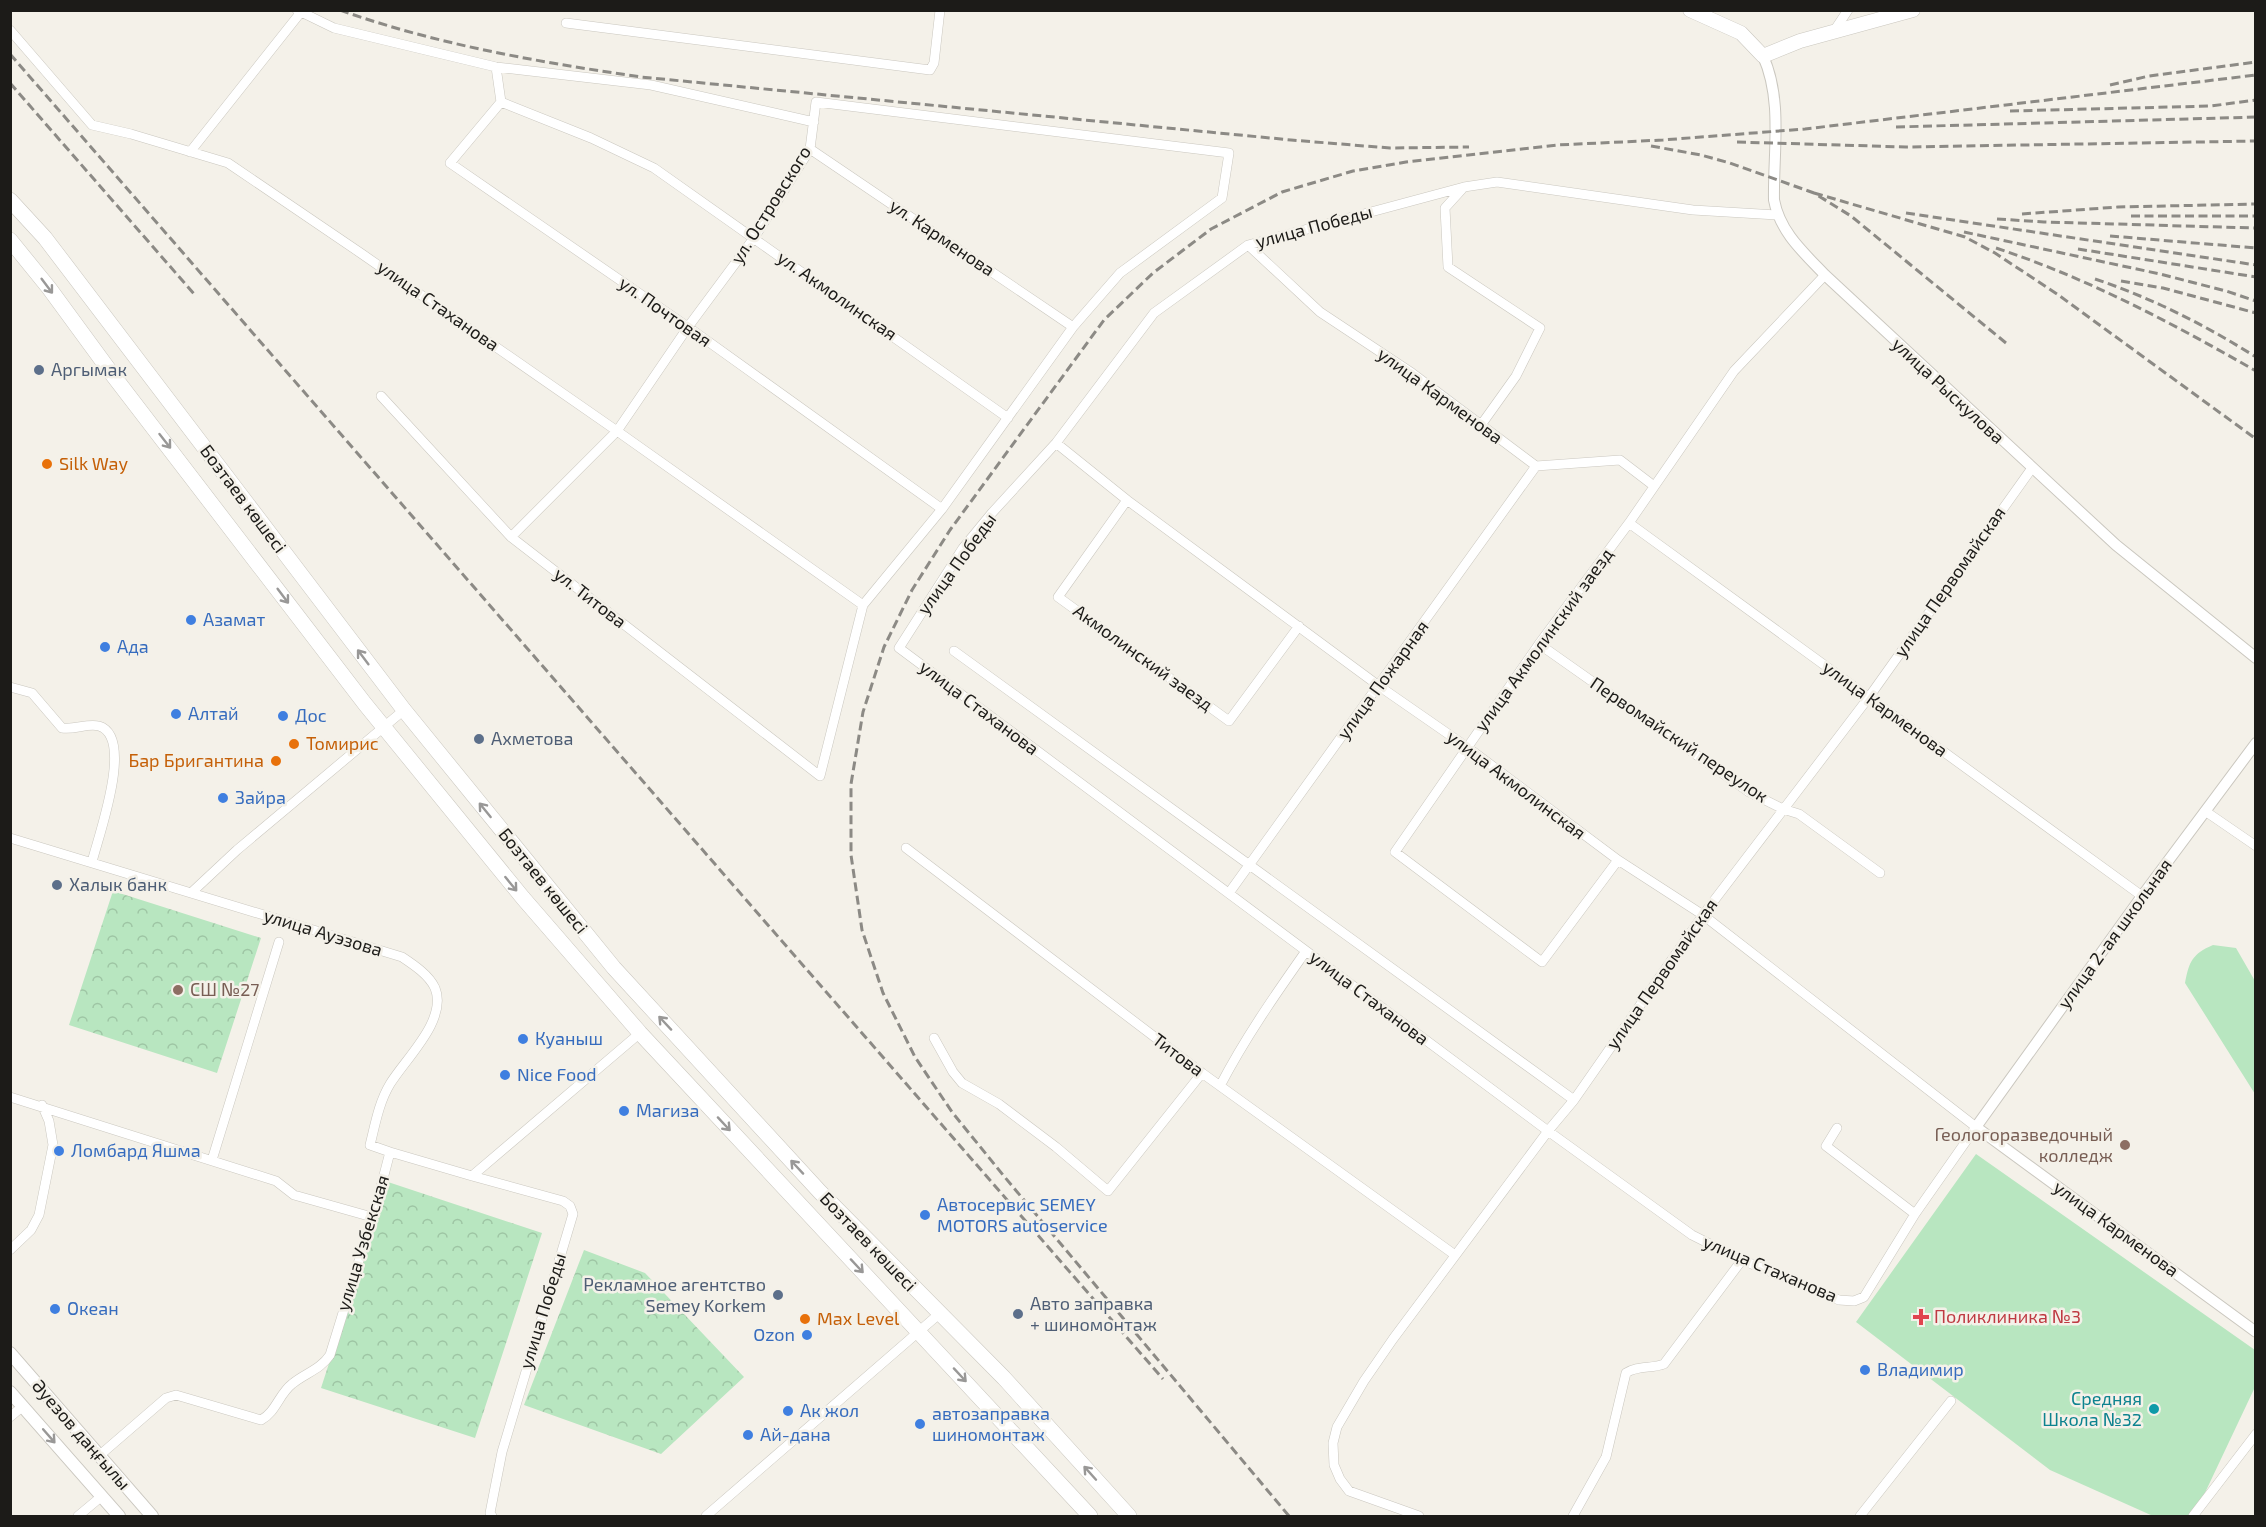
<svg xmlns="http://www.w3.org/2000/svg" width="2266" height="1527" viewBox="0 0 2266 1527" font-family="'Exo 2',sans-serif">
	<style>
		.grass { fill: #b8e6c0 }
		.park { fill: url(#park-crowns) }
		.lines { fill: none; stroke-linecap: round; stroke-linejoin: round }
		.minor-casing { stroke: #cac7bf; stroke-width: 10 }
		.tertiary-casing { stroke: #cac7bf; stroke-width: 12 }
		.secondary-casing { stroke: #cac7bf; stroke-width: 14 }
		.primary-casing { stroke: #cac7bf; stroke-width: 15 }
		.trunk-casing { stroke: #cac7bf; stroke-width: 16 }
		.minor { stroke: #fff; stroke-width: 9 }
		.tertiary { stroke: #fff; stroke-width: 10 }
		.secondary { stroke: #fff; stroke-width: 12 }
		.primary { stroke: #fff; stroke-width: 14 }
		.trunk { stroke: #fff; stroke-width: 15 }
		.rail { stroke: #8c8a85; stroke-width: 3; stroke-dasharray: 9 4.5; stroke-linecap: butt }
		.oneway { stroke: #999897 }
		.service-dot { fill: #5c6f8a; stroke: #f4f1e9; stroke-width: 2 }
		.food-dot { fill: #e8710a; stroke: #f4f1e9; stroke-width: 2 }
		.shop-dot { fill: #3f7fe0; stroke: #f4f1e9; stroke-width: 2 }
		.education-dot { fill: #8d6e63; stroke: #f4f1e9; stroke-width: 2 }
		.health-dot { fill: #e0444e; stroke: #f4f1e9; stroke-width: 2 }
		.culture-dot { fill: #0f9aa8; stroke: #f4f1e9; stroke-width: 2 }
		.labels { text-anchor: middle; stroke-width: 5; stroke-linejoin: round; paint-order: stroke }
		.street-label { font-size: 18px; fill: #1c1b18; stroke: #f4f1e9 }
		.service-label { font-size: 18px; fill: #4e5e75; stroke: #f4f1e9; text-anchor: start }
		.food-label { font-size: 18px; fill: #c56008; stroke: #f4f1e9; text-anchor: start }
		.shop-label { font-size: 18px; fill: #366cbe; stroke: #f4f1e9; text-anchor: start }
		.education-label { font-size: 18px; fill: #785e54; stroke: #f4f1e9; text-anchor: start }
		.health-label { font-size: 18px; fill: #be3a42; stroke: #f4f1e9; text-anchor: start }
		.culture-label { font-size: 18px; fill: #0d838f; stroke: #f4f1e9; text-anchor: end }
	</style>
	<defs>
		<pattern id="park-crowns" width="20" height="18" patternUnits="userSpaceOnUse" patternTransform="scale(1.5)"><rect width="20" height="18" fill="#b8e6c0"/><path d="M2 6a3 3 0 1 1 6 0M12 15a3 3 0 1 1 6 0" fill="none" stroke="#9ec5a4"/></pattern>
	</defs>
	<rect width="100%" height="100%" fill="#f4f1e9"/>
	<path class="grass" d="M2213,945l23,3 19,33v113l-70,-111c4,-21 7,-29 28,-38z
		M1976,1154l279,196v37l-61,129h-41l-103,-46 -194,-148z"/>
	<path class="park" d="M113,891l148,47 -44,135 -148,-48z
		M388,1182l154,51 -67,205 -154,-50z
		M584,1250l61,23 99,104 -83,77 -137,-49z"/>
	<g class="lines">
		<defs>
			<path id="minor" d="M297,10l37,18 162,39 155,18 163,37
				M566,23l364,47 4,-7 6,-53
				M10,30l82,95 39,9 97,29 134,91 255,177 246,174
				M1834,31l14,-21
				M496,67l5,35 90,36 63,30 354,250
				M501,102l-51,61 238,164 254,182
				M810,149l263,178
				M190,152l111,-140
				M1464,187l-19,21 3,59 92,61 -24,48 -35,49
				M1248,245l72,67 92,61 124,93 84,-6 34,26
				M381,396l130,141 309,239 43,-171 79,-96 131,-182 47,-54 102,-75 7,-45 -413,-51 -6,47 -56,89 -66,89 -71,104 -106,106
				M1056,443l71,57 252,186 88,61 151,113 85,55 273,212 -61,87 -51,83 -10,4 -15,-1 -97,-40 -50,-25 -144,-104 -649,-483 64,-100 28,-34 65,-71 98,-130 94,-68 216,-58 33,-5 196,28 84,5
				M1127,500l-69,97 171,124 70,-95
				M1629,523l513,373
				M1539,644l210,148 34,17 16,5 81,59
				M954,651l620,449
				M10,687l22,6 30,35c13,2 25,-5 37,-2 36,11 -1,111 -7,136
				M2205,811l51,35
				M10,838l392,119c12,8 27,18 33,31 13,32 -30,71 -45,96 -11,18 -15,41 -20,61l20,7
				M906,848l296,225 253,182
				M1618,860l-76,102 -147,-110 144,-208 90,-121 105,-152 91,-96
				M191,893l46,-43 167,-140
				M1229,893l307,-427
				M934,1038l19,34 9,11 37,21 57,43 52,44 94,-118
				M1220,1086c25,-48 55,-91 86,-135
				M10,1097l266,84 18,14 78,22
				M1837,1128l-11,18 89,68
				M212,1160l67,-218
				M472,1176l91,25 7,5 3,8 -71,238 -12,61 2,3
				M10,1250l21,-20 8,-15 14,-70 -4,-24 -7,-16
				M10,1417l13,-11
				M100,1455l66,-57 10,-3 85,25c15,-8 18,-26 31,-36 13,-11 28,-14 38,-29l47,-153 13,-50 82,24 168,-143
				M78,1516l24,-20
				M706,1516l233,-202
				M1419,1516l-70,-25 -9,-12 -6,-14 -1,-22 4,-16 27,-46 29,-42 155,-208 26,-31 129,-185 166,-218 163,-229
				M1573,1516l33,-59 20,-84c12,-8 26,-4 38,-9l78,-104
				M1860,1516l91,-115
				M2193,1516l63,-82"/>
			<path id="tertiary" d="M1763,56c20,44 10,97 11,144 6,32 29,52 51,75l291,270 140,113
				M2256,743l-114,153 -166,231 280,205"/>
			<path id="secondary" d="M10,1353l142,163
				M10,1392l109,124"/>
			<path id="primary" d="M1690,10l51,23 22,23 37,-15 113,-31"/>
			<path id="trunk" d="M10,200l35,38 359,472 210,258 206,224 184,186 125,138
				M10,240l39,48 63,86 253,330 158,194 117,135 450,483"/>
		</defs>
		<use href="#minor" class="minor-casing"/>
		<use href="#tertiary" class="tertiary-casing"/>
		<use href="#secondary" class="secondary-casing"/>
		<use href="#primary" class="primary-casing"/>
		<use href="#trunk" class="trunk-casing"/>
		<use href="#minor" class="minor"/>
		<use href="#tertiary" class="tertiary"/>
		<use href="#secondary" class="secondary"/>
		<use href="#primary" class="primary"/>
		<use href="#trunk" class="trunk"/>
		<path class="rail" d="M340,10c98,35 199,52 301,67l650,63 99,8 79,-1
			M10,54l1153,1325
			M10,83l185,212
			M2110,85l39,-9 107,-14
			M2010,111l201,-5 45,-6
			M1896,127l360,-10
			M1737,142l169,5 350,-6
			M1651,146l50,9 29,8 84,30 37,23 155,127
			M1814,193l151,44 30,16 62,41 199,145
			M1906,213l350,52
			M2022,214l96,-7 138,-3
			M2131,216h125
			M1997,219l47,3 212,6
			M1964,232l196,42 66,17 30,10
			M2110,236l146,12
			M1996,248c91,30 176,75 260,123
			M2078,249l178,28
			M2095,279c57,19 110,46 161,78
			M2121,281l42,7 93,25
			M1289,1516l-286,-341 -51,-63 -37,-55 -32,-64 -21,-63 -11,-75v-71l12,-72 21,-65 28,-57 38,-60 154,-210 49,-47 58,-44 71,-37 71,-21 53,-9 151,-17 106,-5 142,-11 451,-54"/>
	</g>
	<defs><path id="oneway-shaft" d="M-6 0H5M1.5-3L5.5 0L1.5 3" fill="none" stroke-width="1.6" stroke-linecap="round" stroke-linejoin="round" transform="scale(1.5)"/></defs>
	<g class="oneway">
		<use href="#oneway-shaft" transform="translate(47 286) rotate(53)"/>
		<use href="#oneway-shaft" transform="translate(165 441) rotate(52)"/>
		<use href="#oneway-shaft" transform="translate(283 596) rotate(53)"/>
		<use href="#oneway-shaft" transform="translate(363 657) rotate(-127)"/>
		<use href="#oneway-shaft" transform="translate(485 810) rotate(-129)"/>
		<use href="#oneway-shaft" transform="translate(511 884) rotate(51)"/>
		<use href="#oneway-shaft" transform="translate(665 1023) rotate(-133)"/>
		<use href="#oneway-shaft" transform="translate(724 1124) rotate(47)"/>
		<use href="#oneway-shaft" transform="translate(797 1167) rotate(-133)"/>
		<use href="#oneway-shaft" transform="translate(857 1266) rotate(47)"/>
		<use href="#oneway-shaft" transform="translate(960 1375) rotate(47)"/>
		<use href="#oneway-shaft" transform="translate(49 1436) rotate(49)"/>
		<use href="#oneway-shaft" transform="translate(1090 1473) rotate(-132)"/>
	</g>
	<g class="service-dot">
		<circle cx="39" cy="370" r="6"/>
		<circle cx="479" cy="739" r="6"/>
		<circle cx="57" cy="885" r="6"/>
		<circle cx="778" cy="1295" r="6"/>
		<circle cx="1018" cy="1314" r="6"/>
	</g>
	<g class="food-dot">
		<circle cx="47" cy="464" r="6"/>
		<circle cx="294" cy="744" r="6"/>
		<circle cx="276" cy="761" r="6"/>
		<circle cx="805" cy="1319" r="6"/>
	</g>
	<g class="shop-dot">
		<circle cx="191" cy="620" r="6"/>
		<circle cx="105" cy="647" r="6"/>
		<circle cx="176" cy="714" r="6"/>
		<circle cx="283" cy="716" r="6"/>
		<circle cx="223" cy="798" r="6"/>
		<circle cx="523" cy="1039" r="6"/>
		<circle cx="505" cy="1075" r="6"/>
		<circle cx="624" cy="1111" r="6"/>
		<circle cx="59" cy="1151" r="6"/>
		<circle cx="925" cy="1215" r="6"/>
		<circle cx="55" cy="1309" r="6"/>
		<circle cx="807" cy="1335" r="6"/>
		<circle cx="1865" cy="1370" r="6"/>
		<circle cx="788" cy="1411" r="6"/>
		<circle cx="920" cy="1424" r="6"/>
		<circle cx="748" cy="1435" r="6"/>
	</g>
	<g class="education-dot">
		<circle cx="178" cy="990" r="6"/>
		<circle cx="2125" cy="1145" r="6"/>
	</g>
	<path class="health-dot" d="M1918 1308h6v6h6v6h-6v6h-6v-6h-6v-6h6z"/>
	<circle class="culture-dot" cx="2154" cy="1409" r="6"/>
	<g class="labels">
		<g class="street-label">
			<text transform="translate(771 205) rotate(-58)" y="6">ул. Островского</text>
			<text transform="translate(1314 227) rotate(-15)" y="6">улица Победы</text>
			<text transform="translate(942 238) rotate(34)" y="6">ул. Карменова</text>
			<text transform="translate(837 296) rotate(35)" y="6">ул. Акмолинская</text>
			<text transform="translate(438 306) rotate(35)" y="6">улица Стаханова</text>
			<text transform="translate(665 312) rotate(35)" y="6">ул. Почтовая</text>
			<text transform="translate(1948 391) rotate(43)" y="6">улица Рыскулова</text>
			<text transform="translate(1440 396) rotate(36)" y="6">улица Карменова</text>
			<text transform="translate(243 499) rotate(53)" y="6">Бозтаев көшесі</text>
			<text transform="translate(957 564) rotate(-54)" y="6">улица Победы</text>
			<text transform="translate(1950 582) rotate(-55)" y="6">улица Первомайская</text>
			<text transform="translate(590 598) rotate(38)" y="6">ул. Титова</text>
			<text transform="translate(1544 640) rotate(-54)" y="6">улица Акмолинский заезд</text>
			<text transform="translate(1143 658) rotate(36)" y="6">Акмолинский заезд</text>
			<text transform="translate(1383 680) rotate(-54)" y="6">улица Пожарная</text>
			<text transform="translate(979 708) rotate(37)" y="6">улица Стаханова</text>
			<text transform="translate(1885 709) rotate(36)" y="6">улица Карменова</text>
			<text transform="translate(1679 740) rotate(34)" y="6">Первомайский переулок</text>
			<text transform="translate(1516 785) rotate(37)" y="6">улица Акмолинская</text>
			<text transform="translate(543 881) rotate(51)" y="6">Бозтаев көшесі</text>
			<text transform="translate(323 933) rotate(17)" y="6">улица Ауэзова</text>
			<text transform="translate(2115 934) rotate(-54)" y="6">улица 2-ая школьная</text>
			<text transform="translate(1662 974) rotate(-55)" y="6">улица Первомайская</text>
			<text transform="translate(1369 998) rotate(37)" y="6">улица Стаханова</text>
			<text transform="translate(1178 1055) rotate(37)" y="6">Титова</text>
			<text transform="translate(2116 1229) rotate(36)" y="6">улица Карменова</text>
			<text transform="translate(868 1242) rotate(46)" y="6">Бозтаев көшесі</text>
			<text transform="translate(363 1243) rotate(-73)" y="6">улица Узбекская</text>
			<text transform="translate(1770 1269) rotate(23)" y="6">улица Стаханова</text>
			<text transform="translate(543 1311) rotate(-73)" y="6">улица Победы</text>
			<text transform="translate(81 1435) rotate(49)" y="6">Әуезов даңғылы</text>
		</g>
		<g class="service-label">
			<text x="51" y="376">Аргымак</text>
			<text x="491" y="745">Ахметова</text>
			<text x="69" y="891">Халык банк</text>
			<text x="766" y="1291" text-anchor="end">Рекламное агентство<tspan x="766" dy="21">Semey Korkem</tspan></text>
			<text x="1030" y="1310">Авто заправка<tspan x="1030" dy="21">+ шиномонтаж</tspan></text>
		</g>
		<g class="food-label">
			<text x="59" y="470">Silk Way</text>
			<text x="306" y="750">Томирис</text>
			<text x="264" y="767" text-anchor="end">Бар Бригантина</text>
			<text x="817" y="1325">Max Level</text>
		</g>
		<g class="shop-label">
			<text x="203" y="626">Азамат</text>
			<text x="117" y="653">Ада</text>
			<text x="188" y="720">Алтай</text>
			<text x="295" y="722">Дос</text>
			<text x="235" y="804">Зайра</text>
			<text x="535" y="1045">Куаныш</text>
			<text x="517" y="1081">Nice Food</text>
			<text x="636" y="1117">Магиза</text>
			<text x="71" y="1157">Ломбард Яшма</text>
			<text x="937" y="1211">Автосервис SEMEY<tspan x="937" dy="21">MOTORS autoservice</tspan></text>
			<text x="67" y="1315">Океан</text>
			<text x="795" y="1341" text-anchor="end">Ozon</text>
			<text x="1877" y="1376">Владимир</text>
			<text x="800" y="1417">Ак жол</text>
			<text x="932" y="1420">автозаправка<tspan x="932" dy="21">шиномонтаж</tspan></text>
			<text x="760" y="1441">Ай-дана</text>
		</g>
		<g class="education-label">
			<text x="190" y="996">СШ №27</text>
			<text x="2113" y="1141" text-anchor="end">Геологоразведочный<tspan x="2113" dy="21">колледж</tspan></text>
		</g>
		<g class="health-label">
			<text x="1934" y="1323">Поликлиника №3</text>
		</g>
		<g class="culture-label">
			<text x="2142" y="1405">Средняя<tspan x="2142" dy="21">Школа №32</tspan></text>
		</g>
	</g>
	<rect width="2266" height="1527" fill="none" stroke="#1c1b18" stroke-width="24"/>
</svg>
